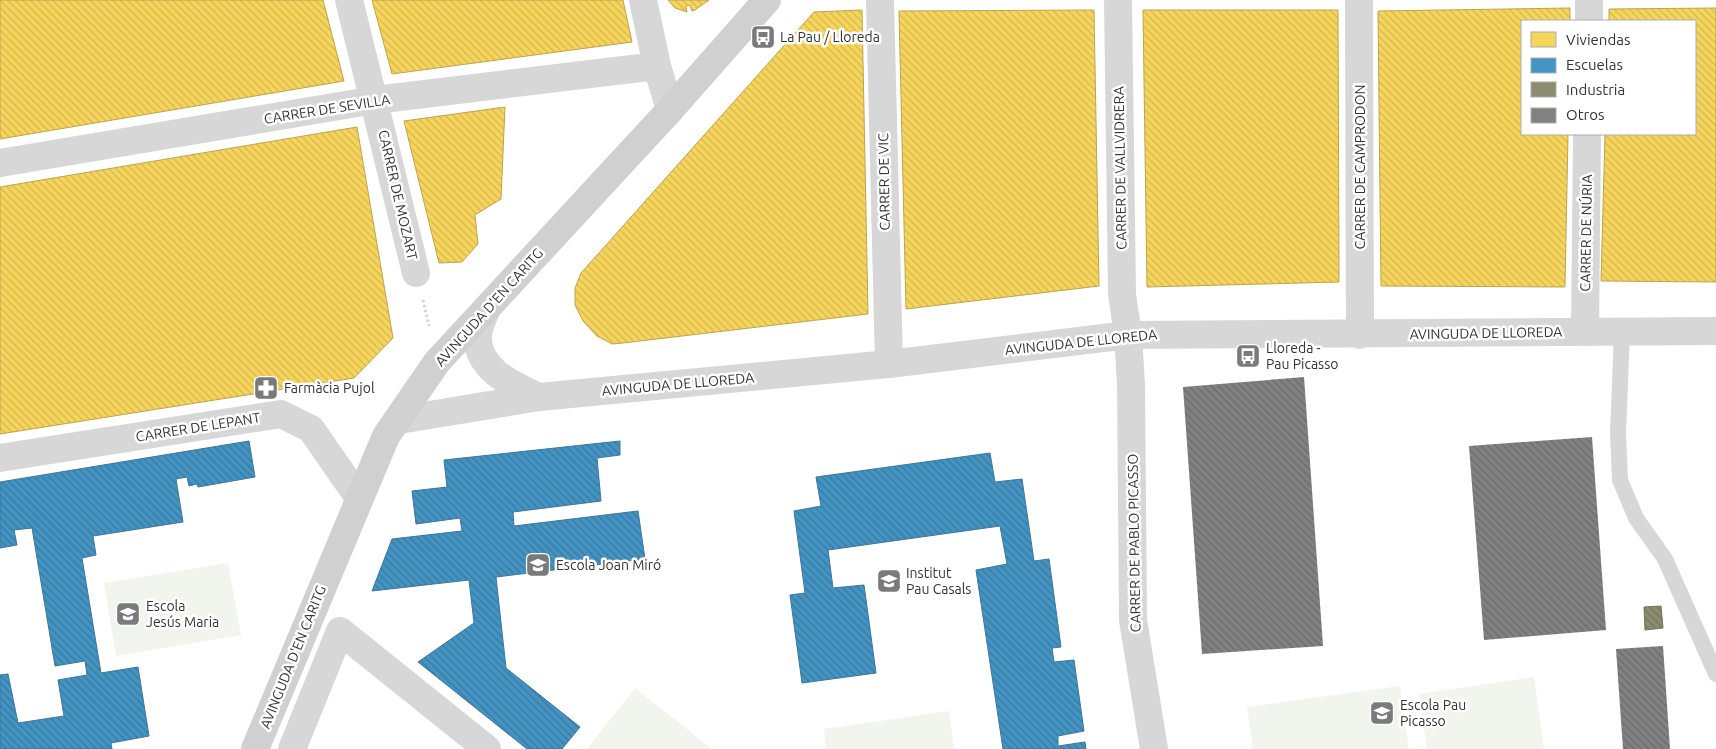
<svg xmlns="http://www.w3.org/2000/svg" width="1716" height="749" viewBox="0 0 1716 749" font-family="Ubuntu,sans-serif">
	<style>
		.grass { fill: #f1f5ed }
		.homes { fill: url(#homes-back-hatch); stroke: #bca450 }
		.schools { fill: url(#schools-back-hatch); stroke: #3e7698 }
		.industry { fill: url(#industry-back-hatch); stroke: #71715c }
		.building { fill: url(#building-back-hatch) }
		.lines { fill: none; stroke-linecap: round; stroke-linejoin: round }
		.path { stroke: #d6d6d6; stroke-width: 3; stroke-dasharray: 2.5 2.5; stroke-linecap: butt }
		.lane { stroke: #d7d7d7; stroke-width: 16 }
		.street { stroke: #d7d7d7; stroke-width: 28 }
		.secondary { stroke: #d0d0d0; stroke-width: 28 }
		.labels { text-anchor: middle; stroke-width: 5; stroke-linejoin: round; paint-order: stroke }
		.poi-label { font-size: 14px; fill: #333; stroke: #fff; text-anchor: start }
		.street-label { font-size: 14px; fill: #333; stroke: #fff }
	</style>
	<defs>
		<pattern id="homes-back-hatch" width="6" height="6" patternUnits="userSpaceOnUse" patternTransform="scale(1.25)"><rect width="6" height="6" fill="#f6d55c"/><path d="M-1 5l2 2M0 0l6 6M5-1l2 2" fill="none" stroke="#d3b750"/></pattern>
		<pattern id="schools-back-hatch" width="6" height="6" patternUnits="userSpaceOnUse" patternTransform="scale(1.25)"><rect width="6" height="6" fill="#4393c3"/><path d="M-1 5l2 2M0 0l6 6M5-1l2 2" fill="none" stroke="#39799f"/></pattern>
		<pattern id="industry-back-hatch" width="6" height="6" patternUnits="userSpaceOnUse" patternTransform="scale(1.25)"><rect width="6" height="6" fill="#8c8c6e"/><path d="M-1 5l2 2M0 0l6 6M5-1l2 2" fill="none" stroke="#73735b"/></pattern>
		<pattern id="building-back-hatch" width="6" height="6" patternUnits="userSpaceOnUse" patternTransform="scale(1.25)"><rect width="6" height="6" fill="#818181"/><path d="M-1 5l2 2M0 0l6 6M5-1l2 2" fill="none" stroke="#6a6a6a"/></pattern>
	</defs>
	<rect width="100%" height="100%" fill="#fff"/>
	<path class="grass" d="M228,563l13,72 -125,21 -12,-73z
		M1534,677l10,72h-117l-8,-55z
		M1400,686l9,63h-156l-6,-42z
		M635,688l77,61h-125z
		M949,711l5,38h-128l-2,-20z"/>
	<path class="homes" d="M0,0h323l21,81 -344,58z
		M372,0h251l9,42 -240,32z
		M709,0l-14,10 -3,1 -2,-6 -4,1 1,6 -12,-4 -7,-8z
		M1570,8v13h-48v113h46l-3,153 -184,-1 -3,-275z
		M1716,8v274l-115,-1 4,-147h90v-113h-86v-12z
		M862,10l6,304 -245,29 -11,1 -15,-8 -14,-15 -8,-16v-17l6,-15 233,-261z
		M1094,10l5,276 -193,23 -7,-298z
		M1143,10h195l1,272 -192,5z
		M505,107l-4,92 -26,16 3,29 -16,18 -23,1 -35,-142z
		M357,127l36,211 -39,40 -354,56v-247z"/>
	<path class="schools" d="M249,441l6,36 -57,10 -1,-3 -8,2 -2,-9 -11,2 7,43 -90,14 3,19 -14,3 19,115 37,-6 11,69 -38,7 1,6h-112v-74l8,-1 10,49 46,-7 -6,-36 29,-5 -2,-14 -30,5 -23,-138 -18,2 3,15 -17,3v-66z
		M620,441v14l-23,3 4,43 -88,11 1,14 124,-15 7,48 -149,18 10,91 74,59 -18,22h-35l-109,-87 56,-39 -5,-43 -97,11 20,-52 70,-8 -2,-13 -44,6 -4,-33 35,-4 -3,-27z
		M990,453l5,29 27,-3 12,82 15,-2 12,88 -9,1 2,14 20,-2 10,71 -26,5v10l27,-4 1,7h-83l-27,-179 31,-6 -7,-38 -172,24 5,38 31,-3 12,88 -74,10 -12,-88 15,-2 -11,-82 27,-5 -5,-29z"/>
	<path class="industry" d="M1661,606l2,22 -18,2 -1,-23z"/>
	<path class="building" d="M1304,377l19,269 -121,8 -19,-267z
		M1592,437l14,193 -122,10 -15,-194z
		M1663,646l7,103h-47l-7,-100z"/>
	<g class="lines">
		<path class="path" d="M423,300l6,26"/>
		<path class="lane" d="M1622,332l-4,101 2,47 16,38 29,41 51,115"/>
		<path class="street" d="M349,0l67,273
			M643,0l14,66 13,44
			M880,0l9,364
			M1118,0l4,294 6,41 3,49 2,236 21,129
			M1359,0l1,335
			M1589,21v-21
			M0,163l375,-63 282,-34
			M487,308c-3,8 -8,18 -9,26 -3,35 35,51 61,63
			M1585,332l2,-198
			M399,420l140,-23 350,-33 239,-29 588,-4
			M0,458l281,-44 30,15 48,69
			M292,749l48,-118 147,118"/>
		<path class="secondary" d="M255,749l131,-313 51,-74 233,-252 97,-110"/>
	</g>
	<defs>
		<symbol id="bus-square" viewBox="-11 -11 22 22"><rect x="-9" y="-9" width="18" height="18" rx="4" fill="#7a7a7a" stroke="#fff"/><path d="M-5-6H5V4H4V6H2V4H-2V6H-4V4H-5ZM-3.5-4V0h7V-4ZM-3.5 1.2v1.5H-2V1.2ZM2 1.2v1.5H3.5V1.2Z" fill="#fff"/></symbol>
		<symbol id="pharmacy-square" viewBox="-11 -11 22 22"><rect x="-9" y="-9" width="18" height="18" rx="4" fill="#7a7a7a" stroke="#fff"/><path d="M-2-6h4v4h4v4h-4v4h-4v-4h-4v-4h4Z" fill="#fff"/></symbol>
		<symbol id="school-square" viewBox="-11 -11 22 22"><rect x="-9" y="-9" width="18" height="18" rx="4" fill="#7a7a7a" stroke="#fff"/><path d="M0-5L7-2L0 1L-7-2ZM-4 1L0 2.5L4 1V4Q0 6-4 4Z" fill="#fff"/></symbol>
	</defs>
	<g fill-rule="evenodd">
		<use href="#bus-square" x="749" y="23" width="28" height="28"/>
		<use href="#bus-square" x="1234" y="342" width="28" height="28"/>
		<use href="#pharmacy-square" x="252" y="374" width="28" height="28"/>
		<use href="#school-square" x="524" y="551" width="28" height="28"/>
		<use href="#school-square" x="875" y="567" width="28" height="28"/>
		<use href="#school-square" x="114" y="600" width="28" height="28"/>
		<use href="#school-square" x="1368" y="699" width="28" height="28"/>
	</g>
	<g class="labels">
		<g class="poi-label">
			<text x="780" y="42">La Pau / Lloreda</text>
			<text x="1266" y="353">Lloreda -<tspan x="1266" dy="16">Pau Picasso</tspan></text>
			<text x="284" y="393">Farmàcia Pujol</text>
			<text x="556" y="570">Escola Joan Miró</text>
			<text x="906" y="578">Institut<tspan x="906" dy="16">Pau Casals</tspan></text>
			<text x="146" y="611">Escola<tspan x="146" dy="16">Jesús Maria</tspan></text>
			<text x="1400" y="710">Escola Pau<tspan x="1400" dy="16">Picasso</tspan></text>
		</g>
		<g class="street-label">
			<text transform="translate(327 109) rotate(-9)" y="5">CARRER DE SEVILLA</text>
			<text transform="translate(1360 167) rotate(-90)" y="5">CARRER DE CAMPRODON</text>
			<text transform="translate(1120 168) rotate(-91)" y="5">CARRER DE VALLVIDRERA</text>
			<text transform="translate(884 182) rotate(-91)" y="5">CARRER DE VIC</text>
			<text transform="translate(398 195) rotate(77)" y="5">CARRER DE MOZART</text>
			<text transform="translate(1586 233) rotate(-89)" y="5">CARRER DE NÚRIA</text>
			<text transform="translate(489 307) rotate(-48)" y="5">AVINGUDA D'EN CARITG</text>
			<text transform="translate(1486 333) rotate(-1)" y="5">AVINGUDA DE LLOREDA</text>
			<text transform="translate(1081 342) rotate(-6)" y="5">AVINGUDA DE LLOREDA</text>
			<text transform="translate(678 384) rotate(-5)" y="5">AVINGUDA DE LLOREDA</text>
			<text transform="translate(198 427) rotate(-9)" y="5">CARRER DE LEPANT</text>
			<text transform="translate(1134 543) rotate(-91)" y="5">CARRER DE PABLO PICASSO</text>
			<text transform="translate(293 657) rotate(-68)" y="5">AVINGUDA D'EN CARITG</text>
		</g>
	</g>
	<rect x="1521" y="20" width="175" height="115" fill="#ffffff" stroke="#adadad"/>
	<rect x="1531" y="32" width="25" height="15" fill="#f6d55c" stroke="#adadad"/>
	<text x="1566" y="45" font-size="15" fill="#333333">Viviendas</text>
	<rect x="1531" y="58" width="25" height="15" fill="#4393c3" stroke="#adadad"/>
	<text x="1566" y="70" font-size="15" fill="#333333">Escuelas</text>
	<rect x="1531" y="82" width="25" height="15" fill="#8c8c6e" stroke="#adadad"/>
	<text x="1566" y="95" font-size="15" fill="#333333">Industria</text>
	<rect x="1531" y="108" width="25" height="15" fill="#818181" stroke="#adadad"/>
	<text x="1566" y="120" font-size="15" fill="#333333">Otros</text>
</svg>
